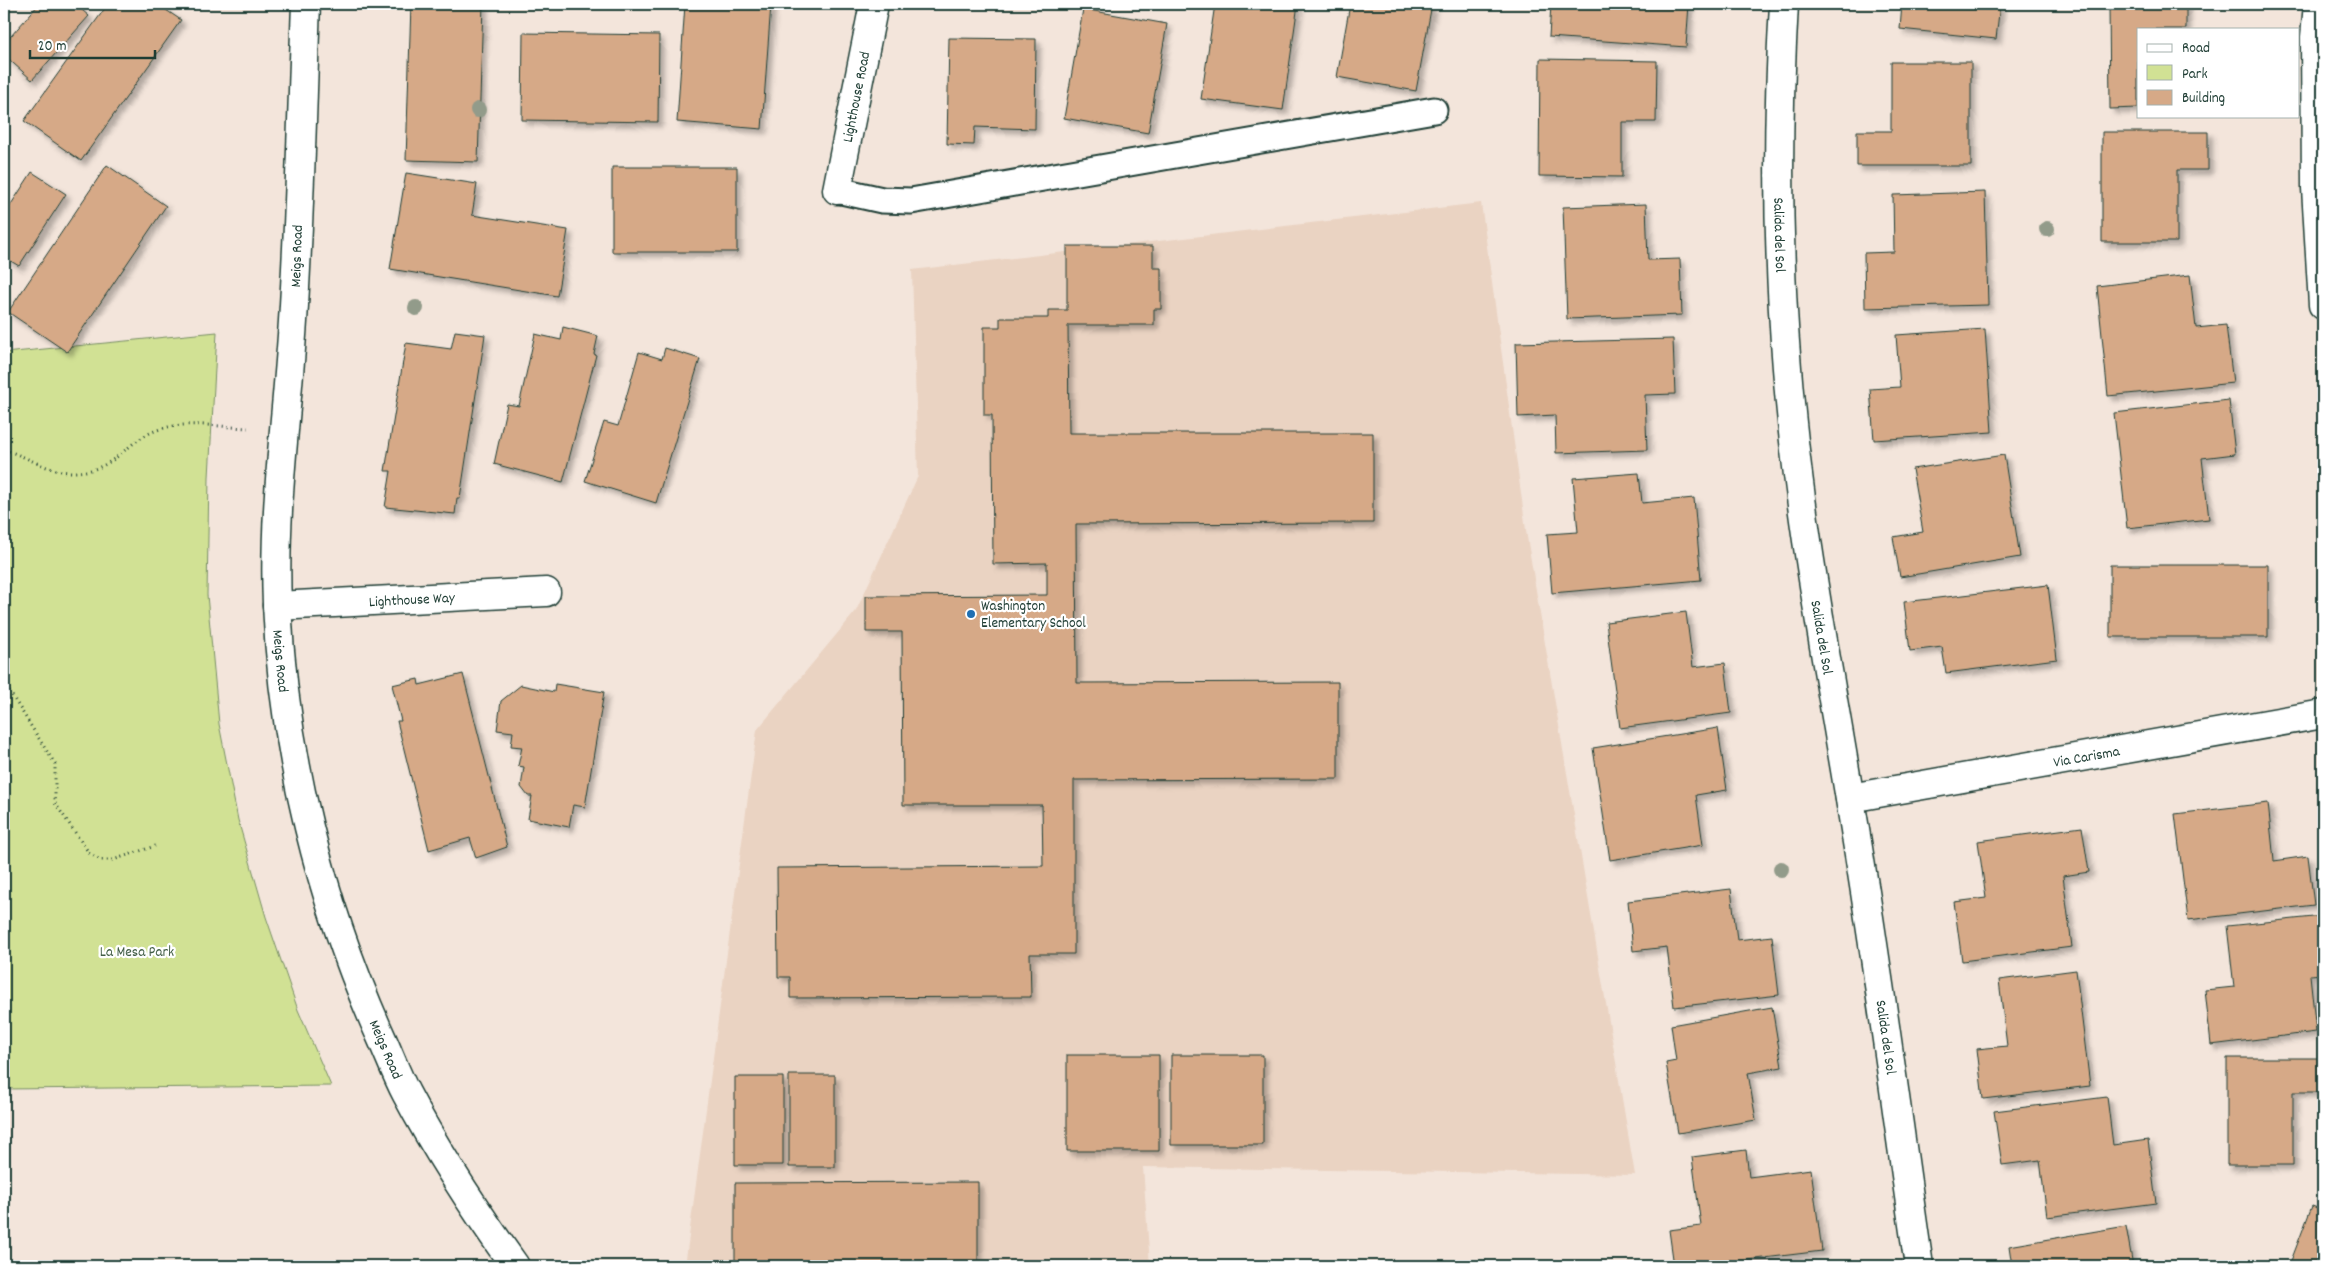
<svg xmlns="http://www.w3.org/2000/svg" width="2327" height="1270" viewBox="0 0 2327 1270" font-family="Dekko,sans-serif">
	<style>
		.built { fill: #ead3c2 }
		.green { fill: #d1e194; stroke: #788f64 }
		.building { fill: #d6a987; stroke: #1f3d34; filter: url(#shadow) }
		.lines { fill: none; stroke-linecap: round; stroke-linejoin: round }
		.lane-casing { stroke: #1f3d34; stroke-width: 29 }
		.street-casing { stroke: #1f3d34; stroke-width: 31 }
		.secondary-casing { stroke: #1f3d34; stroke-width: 31 }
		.path { stroke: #1f3d34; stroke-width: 3; stroke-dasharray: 1 4; stroke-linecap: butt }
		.lane { stroke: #fff; stroke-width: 25 }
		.street { stroke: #fff; stroke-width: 28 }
		.secondary { stroke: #fff; stroke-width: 28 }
		.tree { fill: #929b8a }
		.poi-dot { fill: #1f6fb2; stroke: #fff; stroke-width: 2 }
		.labels { text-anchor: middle; stroke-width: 4.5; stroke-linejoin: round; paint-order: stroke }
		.street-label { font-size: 15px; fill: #1f3d34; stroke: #fff }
		.poi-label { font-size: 15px; fill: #1f3d34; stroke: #fff; text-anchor: start }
		.park-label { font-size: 15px; fill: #435e47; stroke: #fff }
	</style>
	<defs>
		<filter id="shadow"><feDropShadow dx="4.5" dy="4.5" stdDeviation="2.5" flood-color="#0004"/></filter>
	</defs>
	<rect width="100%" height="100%" fill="#f3e5db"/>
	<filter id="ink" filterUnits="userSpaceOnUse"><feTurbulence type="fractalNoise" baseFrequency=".02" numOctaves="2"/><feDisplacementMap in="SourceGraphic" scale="10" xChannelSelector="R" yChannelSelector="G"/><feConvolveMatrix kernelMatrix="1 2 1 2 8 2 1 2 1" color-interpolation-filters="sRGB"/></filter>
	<g filter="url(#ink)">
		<path class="built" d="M1481,203l46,334 108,638 -492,-8 7,99h-465l72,-536 99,-119 62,-135 -6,-206z"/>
		<path class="green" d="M217,332l-8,145 -2,118 12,129 19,96 28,97 32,93 33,76 -327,3v-736z"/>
		<path class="building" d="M39,4h36l14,12 -57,64 -28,-25v-11z
			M108,4h49l24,16 -100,141 -57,-40z
			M411,4h72l-5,158 -72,-2z
			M685,4h86l-9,125 -85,-7z
			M1215,4h83l-15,106 -82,-11z
			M1350,4h82l-16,87 -79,-14z
			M1551,4h138l-3,43 -137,-10z
			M1902,4h98l-4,35 -96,-10z
			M2109,4h77v25h-48v79l-28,1z
			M1083,9l84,15 -19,109 -84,-15z
			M523,33l136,2 -1,87 -136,-2z
			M949,38l87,1 -1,90 -60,-2 -1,18 -27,-1z
			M1540,59l117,2 -1,61h-34v55l-83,-1z
			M1891,62h80v104h-114v-35h34z
			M2102,132h106v38h-31v72h-75z
			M107,165l59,41 -99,146 -59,-40z
			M612,167h125v85h-125z
			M32,172l34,22 -47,72 -15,-9v-42z
			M406,173l71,11 -5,31 96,15 -11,66 -167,-27z
			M1985,192l3,113 -123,3 -1,-55 30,-1 -1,-57z
			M1646,204l2,56 32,-1 2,56 -115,4 -4,-112z
			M1067,246h86v22h8v41h-7v16h-86l1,108h304v90l-297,1 1,159 261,-1v97l-264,1v174h-44l1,43 -241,1v-21h-12l-1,-109 266,-2 -1,-61h-139l-1,-173h-36v-36l181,-1v-32l-54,1 -1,-149h-8v-88h16v-9h48v-8h19z
			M2190,275l6,53 30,-3 7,58 -125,13 -11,-110z
			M563,327l35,9 -4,18 2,1 -33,127 -69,-18 13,-60 12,2 16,-72 26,6z
			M1985,329l7,103 -118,8 -4,-51 30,-2 -4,-52z
			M455,331l30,4 -25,163h-3l-2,16 -70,-7 6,-36h-6l21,-128 45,6z
			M1673,339l2,55 -30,1 2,55 -91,3 -1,-38 -37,2 -2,-74z
			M665,348l35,11 -44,144 -71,-22 19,-59 14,4 21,-74 23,7z
			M2229,400l6,54 -33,4 7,61 -82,9 -13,-115z
			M2004,455l16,102 -120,20 -7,-40 30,-5 -11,-63z
			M1639,473l3,30 52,-5 7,82 -149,13 -5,-59 31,-2 -5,-54z
			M2110,565h158v72h-158z
			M2048,585l9,74 -111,14 -4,-26 -32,4 -6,-49z
			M1686,612l7,55 32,-4 6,50 -111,15 -14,-106z
			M463,674l44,173 -31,11 -6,-20 -41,12 -32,-129h4l-9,-36 26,-6 1,6z
			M555,684l49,8 -19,115 -12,-2 -4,22 -41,-8 4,-23h-4l-7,-9 3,-20 -6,-1 4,-19 -11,-1 2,-14 -16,-2 4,-29 20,-16 33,7z
			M1718,728l9,62 -31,5 7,50 -93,15 -17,-112z
			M2268,803l6,58 34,-5 6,49 -126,15 -13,-106z
			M2082,827l7,45 -26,4 9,71 -110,14 -8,-59 32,-4 -8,-57z
			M1731,889l6,51 35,-4 7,59 -105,12 -7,-60 -34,4 -5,-50z
			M2323,916v58l-13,1 6,57 -105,13 -6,-55 29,-3 -7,-61z
			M2076,970l14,116 -107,13 -6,-50 30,-3 -8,-66z
			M1772,1007l10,60 -34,6 8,47 -78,13 -12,-70 10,-2 -5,-36z
			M1067,1055h92v96h-92z
			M1171,1055h92v90h-92z
			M2227,1058h96v34h-30v73h-66z
			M789,1075h46v92h-46z
			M735,1077h48v88h-48z
			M2107,1097l6,48 35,-5 8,63 -109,14 -7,-57 -38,5 -8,-54z
			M1746,1150l3,27 62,-8 11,82 -124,15h-24l-5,-36 32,-4 -9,-69z
			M978,1182v84h-243v-83z
			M2312,1206l11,4v56h-34z
			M2126,1226l7,40h-121l-3,-20z"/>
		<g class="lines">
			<defs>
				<path id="lane" d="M837,190l45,10 29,1 523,-91"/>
				<g id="street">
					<path id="s1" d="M1784,4c-7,121 -7,243 3,364 12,157 44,312 69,468 24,143 42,287 63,430"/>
					<path d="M2318,4l-3,33 1,151 7,117"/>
					<path id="s2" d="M837,190l37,-186"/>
					<path id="s3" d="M277,606l269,-14"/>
					<path id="s4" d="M1850,798l473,-84"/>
				</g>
				<g id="secondary">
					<path id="s5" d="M306,4c-4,105 -6,211 -13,317 -6,94 -20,189 -16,283 6,149 44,300 105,435 8,18 15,37 24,54 32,61 69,117 109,173"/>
				</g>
			</defs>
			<use href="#lane" class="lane-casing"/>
			<use href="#street" class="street-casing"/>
			<use href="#secondary" class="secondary-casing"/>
			<path class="path" d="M4,450c24,6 42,22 69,22 46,0 51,-34 91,-44 26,-7 57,-1 84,0
				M4,683l51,81v39l34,50 11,7h13l42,-14"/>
			<use href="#lane" class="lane"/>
			<use href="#street" class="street"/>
			<use href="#secondary" class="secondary"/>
		</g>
		<g class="tree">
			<circle cx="478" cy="110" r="8"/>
			<circle cx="2047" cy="229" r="8"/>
			<circle cx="416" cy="308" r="8"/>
			<circle cx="1781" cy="869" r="8"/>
		</g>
	</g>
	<circle class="poi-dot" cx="971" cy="614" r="5"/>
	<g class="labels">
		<g class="street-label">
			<text dy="5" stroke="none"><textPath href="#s2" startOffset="95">Lighthouse Road</textPath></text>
			<text dy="5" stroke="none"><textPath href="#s1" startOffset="231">Salida del Sol</textPath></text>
			<text transform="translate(296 256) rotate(-88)" y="5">Meigs Road</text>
			<text dy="5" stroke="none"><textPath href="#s3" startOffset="135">Lighthouse Way</textPath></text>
			<text dy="5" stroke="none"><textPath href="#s1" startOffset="636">Salida del Sol</textPath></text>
			<text dy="5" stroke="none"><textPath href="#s5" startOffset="658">Meigs Road</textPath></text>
			<text dy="5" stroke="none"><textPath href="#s4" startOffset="240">Via Carisma</textPath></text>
			<text dy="5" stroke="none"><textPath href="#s1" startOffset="1041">Salida del Sol</textPath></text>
			<text dy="5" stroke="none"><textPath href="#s5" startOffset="1062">Meigs Road</textPath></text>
		</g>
		<g class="poi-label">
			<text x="981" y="610">Washington<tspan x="981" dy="17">Elementary School</tspan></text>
		</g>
		<g class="park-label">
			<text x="137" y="956">La Mesa Park</text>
		</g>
	</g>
	<rect width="2327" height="1270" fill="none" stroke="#fff" stroke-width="20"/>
	<rect x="10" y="10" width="2307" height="1250" fill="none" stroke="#1f3d34" stroke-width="2" filter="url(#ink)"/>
	<rect x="2137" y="28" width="162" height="90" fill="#ffffff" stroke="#a5b1ae"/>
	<rect x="2147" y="44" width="25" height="8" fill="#ffffff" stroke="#a5b1ae"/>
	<text x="2182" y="52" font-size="15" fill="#1f3d34">Road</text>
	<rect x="2147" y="65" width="25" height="15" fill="#d1e194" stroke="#a5b1ae"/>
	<text x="2182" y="78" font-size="15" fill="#1f3d34">Park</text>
	<rect x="2147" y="90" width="25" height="15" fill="#d6a987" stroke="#a5b1ae"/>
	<text x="2182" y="102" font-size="15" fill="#1f3d34">Building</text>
	<path d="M30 50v8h125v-8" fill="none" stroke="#1f3d34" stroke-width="2.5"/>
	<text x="38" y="50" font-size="15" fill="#1f3d34" stroke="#ffffff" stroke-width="4" paint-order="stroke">20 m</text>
</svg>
